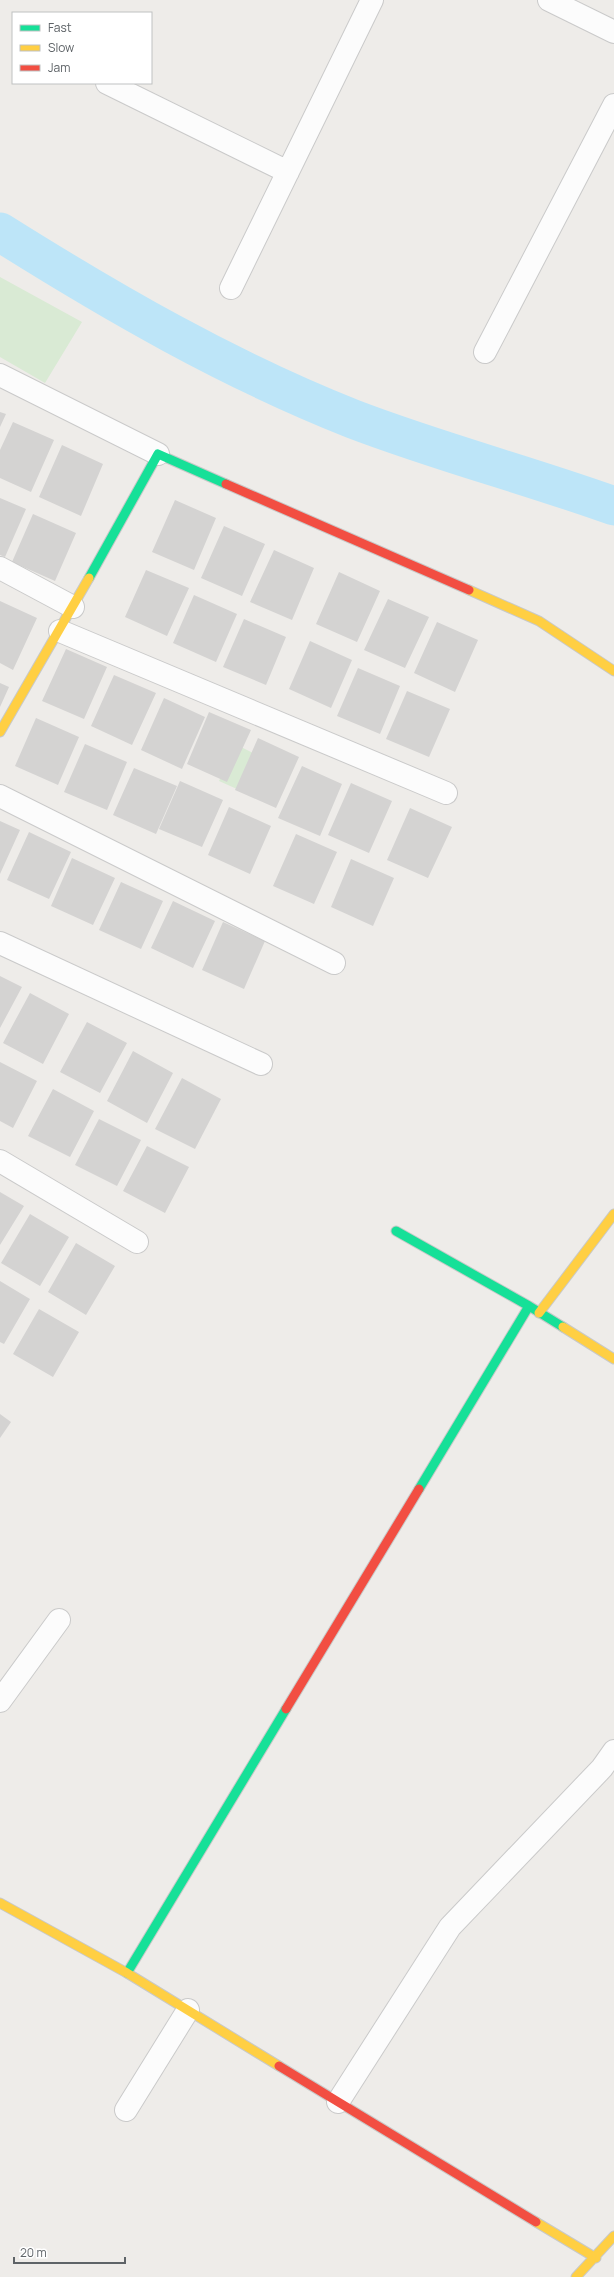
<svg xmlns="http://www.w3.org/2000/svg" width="614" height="2277" viewBox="0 0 614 2277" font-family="Manrope,sans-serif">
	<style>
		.green { fill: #d9ead4 }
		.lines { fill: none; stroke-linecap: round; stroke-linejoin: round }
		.canal { stroke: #bde5f8; stroke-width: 39 }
		.building { fill: #d4d3d2 }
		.street-casing { stroke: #cacaca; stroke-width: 24 }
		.fast-casing { stroke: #c8c9c8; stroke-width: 11 }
		.slow-casing { stroke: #c8c9c8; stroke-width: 11 }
		.jam-casing { stroke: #c8c9c8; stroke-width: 11 }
		.street { stroke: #fcfcfc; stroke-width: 22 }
		.fast { stroke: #16e098; stroke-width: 9 }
		.slow { stroke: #ffcf43; stroke-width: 9 }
		.jam { stroke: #f24e42; stroke-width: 9 }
	</style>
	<rect width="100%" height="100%" fill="#eeece9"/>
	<path class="green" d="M0,277l82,45 -37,61 -45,-26z
		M237,745l52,26 -14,35 -56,-25z"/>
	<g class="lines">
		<path class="canal" d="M0,232c113,71 229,138 353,187 86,33 175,56 261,87"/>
	</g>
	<path class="building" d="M0,412l6,2 -6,13z
		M13,422l41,18 -23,52 -31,-14v-28z
		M62,445l41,19 -22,52 -42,-19z
		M0,498l26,11 -21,48 -5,-2z
		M175,500l41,18 -22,52 -42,-18z
		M33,514l43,19 -21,48 -43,-19z
		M224,526l41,18 -23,52 -41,-18z
		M274,550l40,18 -22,52 -42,-18z
		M146,570l43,18 -22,48 -42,-19z
		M339,572l41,19 -23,51 -41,-18z
		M194,595l43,19 -21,48 -43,-19z
		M388,599l41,18 -24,51 -41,-18z
		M0,601l37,17 -24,52 -13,-7z
		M244,619l42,18 -20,48 -43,-18z
		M437,622l41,18 -23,52 -41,-19z
		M310,641l42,19 -21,48 -42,-19z
		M66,649l41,18 -23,52 -42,-18z
		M358,668l42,18 -20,48 -43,-18z
		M114,675l42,18 -24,52 -41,-19z
		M0,683l9,4 -9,20z
		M407,691l43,18 -21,48 -43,-18z
		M164,698l41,19 -23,52 -41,-19z
		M209,712l42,18 -24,52 -40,-18z
		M36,718l43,19 -21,48 -43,-19z
		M258,738l41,19 -23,51 -41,-18z
		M85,744l42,18 -20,48 -43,-18z
		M302,766l40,18 -22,52 -42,-18z
		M134,768l43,18 -21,48 -43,-19z
		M180,781l43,19 -21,47 -43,-18z
		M351,783l41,18 -23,52 -41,-18z
		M229,807l42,19 -21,48 -42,-19z
		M410,808l42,19 -24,51 -41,-18z
		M0,821l20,9 -20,44z
		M29,832l42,20 -22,47 -42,-19z
		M296,834l41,18 -23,52 -41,-18z
		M72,858l43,20 -22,47 -42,-19z
		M351,859l43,19 -21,48 -42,-19z
		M121,882l42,19 -22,48 -42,-19z
		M173,901l42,20 -22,47 -42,-20z
		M223,922l42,19 -21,48 -42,-19z
		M0,976l22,11 -22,41z
		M30,993l39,21 -26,50 -40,-21z
		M87,1022l40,21 -27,50 -40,-21z
		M133,1051l40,22 -26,50 -40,-22z
		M0,1062l37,19 -24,47 -13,-7z
		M182,1078l39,21 -26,50 -40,-20z
		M53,1089l41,22 -24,46 -42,-21z
		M99,1119l42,21 -24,46 -42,-21z
		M147,1146l42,21 -24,46 -42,-22z
		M0,1192l24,14 -24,39z
		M30,1214l39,23 -29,49 -39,-23z
		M76,1243l39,23 -29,49 -38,-23z
		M0,1281l30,18 -26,45 -4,-2z
		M39,1309l40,23 -26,45 -40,-23z
		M0,1414l11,8 -11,16z"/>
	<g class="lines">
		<defs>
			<path id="street" d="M549,0l65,32
				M107,83l181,89
				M231,288l141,-288
				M485,352l129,-247
				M0,375l158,79
				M0,568l73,39
				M60,631l386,162
				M0,796l334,167
				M0,943l261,121
				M0,1161l137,81
				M0,1701l59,-81
				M338,2102l112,-175 152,-159 12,-17
				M126,2110l62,-100"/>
			<path id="fast" d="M89,578l69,-124 68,30
				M396,1231l133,75
				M419,1489l110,-183 34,21
				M127,1973l159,-264"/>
			<path id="slow" d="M469,590l70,31 75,50
				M0,732l89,-154
				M539,1313l75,-99
				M563,1327l51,32
				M0,1903l127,70 152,93
				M536,2222l60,36
				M576,2277l38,-41"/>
			<path id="jam" d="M226,484l243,106
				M286,1709l133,-220
				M279,2066l257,156"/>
		</defs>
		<use href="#street" class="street-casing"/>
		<use href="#fast" class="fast-casing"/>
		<use href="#slow" class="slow-casing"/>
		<use href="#jam" class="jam-casing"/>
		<use href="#street" class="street"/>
		<use href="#fast" class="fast"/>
		<use href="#slow" class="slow"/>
		<use href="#jam" class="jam"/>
	</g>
	<rect x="12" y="12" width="140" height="72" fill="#ffffff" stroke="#bfc1c2"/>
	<rect x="20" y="25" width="20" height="6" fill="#16e098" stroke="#bfc1c2"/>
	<text x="48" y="32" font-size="12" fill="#5e6367">Fast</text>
	<rect x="20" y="45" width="20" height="6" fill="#ffcf43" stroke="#bfc1c2"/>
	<text x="48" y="52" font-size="12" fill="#5e6367">Slow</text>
	<rect x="20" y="65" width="20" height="6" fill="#f24e42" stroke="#bfc1c2"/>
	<text x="48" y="72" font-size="12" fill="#5e6367">Jam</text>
	<path d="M14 2257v6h111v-6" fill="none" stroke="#5e6367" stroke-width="2"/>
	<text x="20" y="2257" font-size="12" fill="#5e6367" stroke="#ffffff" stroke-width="3" paint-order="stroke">20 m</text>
</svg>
